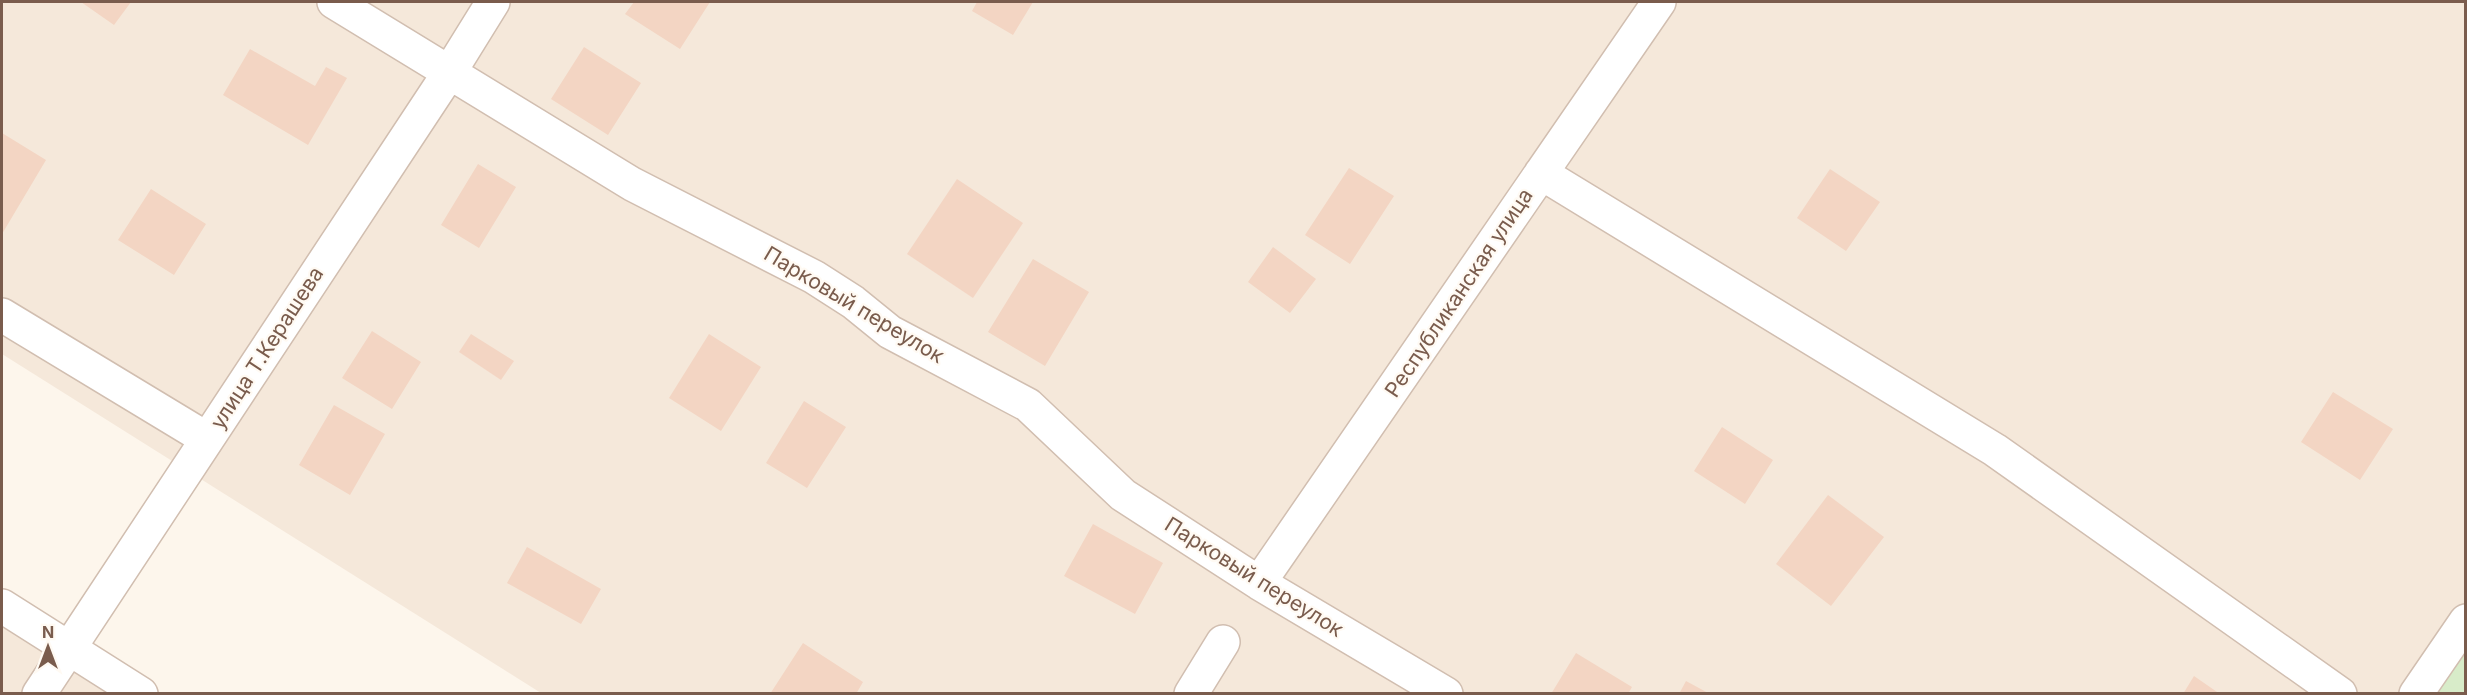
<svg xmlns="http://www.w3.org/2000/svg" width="2467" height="695" viewBox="0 0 2467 695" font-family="Inter,sans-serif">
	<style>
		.residential { fill: #f5e8da }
		.green { fill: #d8ecc9 }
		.building { fill: #f3d5c3 }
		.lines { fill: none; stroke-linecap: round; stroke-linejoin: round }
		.minor-casing { stroke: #d1beb0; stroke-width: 36 }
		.minor { stroke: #fff; stroke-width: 33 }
		.labels { text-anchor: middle; stroke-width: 4.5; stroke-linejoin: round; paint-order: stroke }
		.street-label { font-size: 21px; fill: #7a5c4d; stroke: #fffaf3 }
	</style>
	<rect width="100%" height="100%" fill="#fdf6ec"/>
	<path class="residential" d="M2,2h2463v619l-49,73 -1875,-1 -539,-339z
		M2,606l139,87h-139z"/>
	<path class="green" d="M2465,621v72h-49z"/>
	<path class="building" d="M81,2h50l-17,23z
		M634,2h76l-30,47 -55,-35z
		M977,2h56l-20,33 -41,-24z
		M584,47l57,36 -33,52 -57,-36z
		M250,49l65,37 11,-19 21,11 -39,67 -85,-50z
		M2,133l44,27 -44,74z
		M478,164l38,23 -37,61 -38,-23z
		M1349,168l45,28 -44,68 -45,-29z
		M1830,169l50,33 -34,49 -49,-33z
		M957,179l66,44 -50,75 -66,-44z
		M151,189l55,35 -32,51 -56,-35z
		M1273,247l43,32 -26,34 -42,-31z
		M1033,259l56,33 -44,74 -57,-34z
		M372,331l49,31 -29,47 -50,-31z
		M471,334l43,27 -13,19 -42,-28z
		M709,334l52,33 -40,64 -52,-33z
		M2333,392l60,37 -33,51 -59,-38z
		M804,401l42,26 -39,61 -41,-25z
		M334,405l51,29 -35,61 -51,-30z
		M1722,427l51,33 -28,44 -51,-33z
		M1828,495l56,42 -53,69 -55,-42z
		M1093,524l70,39 -28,51 -71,-38z
		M527,547l74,42 -20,35 -74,-41z
		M803,643l60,39 -7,12h-86z
		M1576,653l56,34 -4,7h-77z
		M2194,676l26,18h-37z
		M1686,681l24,13h-31z"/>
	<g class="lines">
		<defs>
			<path id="minor" d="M334,2l298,182 182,93 39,25 37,30 138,73 95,90 136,88 187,111
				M1541,173l454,277 345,244
				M2,315l205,124
				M1259,583l400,-581
				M2,606l139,88
				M39,694l410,-621 44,-71
				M1191,694l32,-52
				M2416,694l50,-73"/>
		</defs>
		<use href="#minor" class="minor-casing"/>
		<use href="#minor" class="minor"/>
	</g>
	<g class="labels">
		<g class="street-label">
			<text transform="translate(1459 293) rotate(-56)" y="7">Республиканская улица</text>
			<text transform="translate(854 305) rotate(31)" y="7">Парковый переулок</text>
			<text transform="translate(267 348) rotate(-57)" y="7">улица Т.Керашева</text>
			<text transform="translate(1254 577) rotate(32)" y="7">Парковый переулок</text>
		</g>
	</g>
	<rect width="2467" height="695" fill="none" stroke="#7a5c4d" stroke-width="6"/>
	<g transform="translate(48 647)" stroke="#fffaf3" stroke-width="4.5" paint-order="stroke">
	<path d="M0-4.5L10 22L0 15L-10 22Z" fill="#7a5c4d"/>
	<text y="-9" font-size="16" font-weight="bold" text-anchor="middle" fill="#7a5c4d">N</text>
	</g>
</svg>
